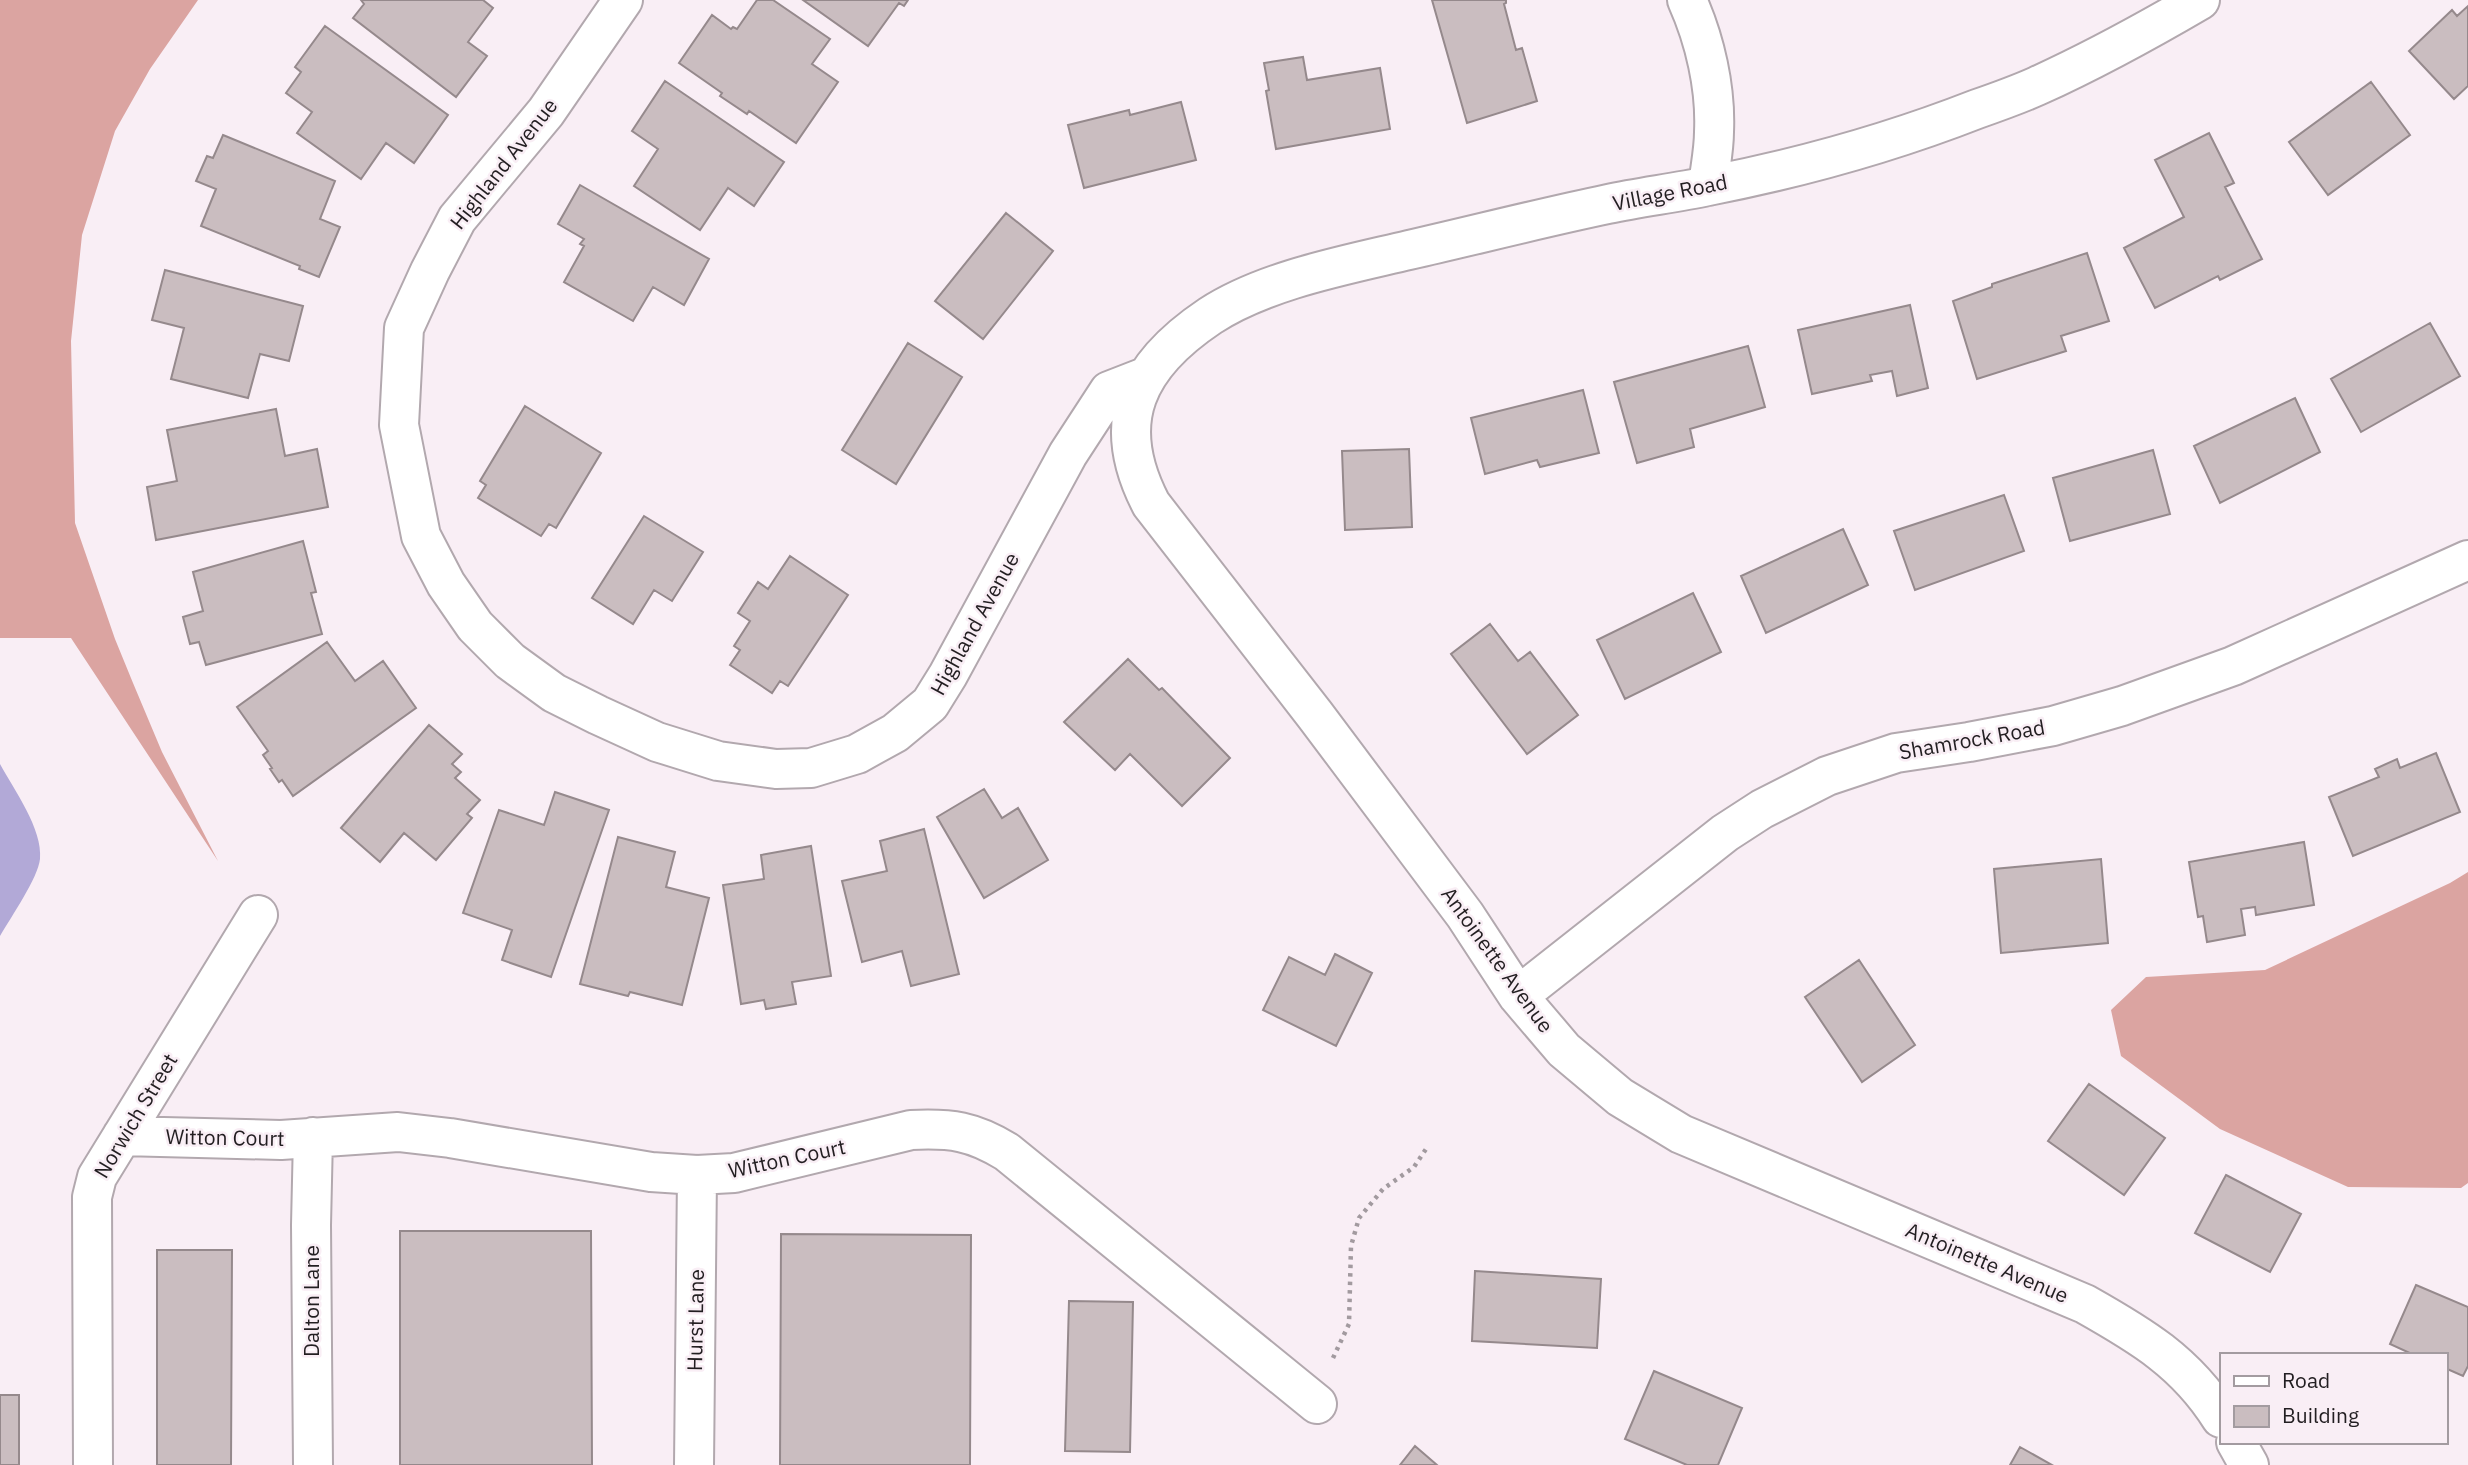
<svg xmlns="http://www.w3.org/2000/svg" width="2468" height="1465" viewBox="0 0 2468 1465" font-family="'IBM Plex Sans',sans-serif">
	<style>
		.forest { fill: #dba4a1 }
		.water { fill: #b2a9d7 }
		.building { fill: #cabdc0; stroke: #95898c; stroke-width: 2 }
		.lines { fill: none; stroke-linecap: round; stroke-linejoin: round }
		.street-casing { stroke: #b2a8ae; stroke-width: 42 }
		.path { stroke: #a29a9f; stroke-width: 4.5; stroke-dasharray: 3.5 5; stroke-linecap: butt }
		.street { stroke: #fff; stroke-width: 38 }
		.labels { text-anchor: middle; stroke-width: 5; stroke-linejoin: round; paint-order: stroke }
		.street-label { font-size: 21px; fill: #221e21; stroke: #f9eef5 }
	</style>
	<rect width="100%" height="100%" fill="#f9eef5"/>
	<path class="forest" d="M0,0h198l-48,69 -35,62 -33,104 -11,106 4,182 40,116 18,44 29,69 56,109 -147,-223h-71z
		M2468,872v311l-7,5 -113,-1 -128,-58 -99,-73 -10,-46 35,-33 119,-7 185,-87z"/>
	<path class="water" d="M0,764c14,26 43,65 40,95 -2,19 -29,58 -40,77z"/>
	<path class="building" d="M361,0h122l10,8 -25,34 19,14 -31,41 -103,-79 11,-14z
		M757,0h16l57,39 -18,25 26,18 -42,61 -47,-32 -2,3 -27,-18 2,-3 -43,-30 33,-48 19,14 2,-2 4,2z
		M803,0h105l-4,6 -5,-3 -31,43z
		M1432,0h74v3l-2,1 12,46 6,-2 15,53 -70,22z
		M2468,6v80l-14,13 -45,-48 43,-41 5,6z
		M325,26l123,89 -34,48 -28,-20 -25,36 -64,-46 15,-21 -26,-19 15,-21 -6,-5z
		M1303,57l4,23 73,-12 10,61 -114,20 -10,-58 3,-1 -5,-27z
		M665,81l119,81 -30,44 -26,-18 -28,42 -66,-44 24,-37 -26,-18z
		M2371,82l39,53 -82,60 -39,-53z
		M1181,102l15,58 -112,28 -16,-63 61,-15 1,5z
		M2209,133l25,50 -9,4 37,72 -42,21 -2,-4 -63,32 -31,-60 60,-31 -29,-57z
		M223,135l112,46 -15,38 20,8 -21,50 -20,-8 1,-3 -99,-40 15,-37 -20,-8 11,-25 6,2z
		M580,185l129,74 -25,46 -31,-18 -20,34 -69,-39 20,-36 -4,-2 4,-5 -26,-15z
		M1006,213l47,38 -70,88 -48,-38z
		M2087,253l22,68 -48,15 5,15 -89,28 -24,-78 39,-14v-3z
		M165,270l138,36 -14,55 -29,-7 -12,44 -77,-19 13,-51 -32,-8z
		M1910,305l18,83 -31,8 -5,-25 -22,4 2,6 -60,13 -14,-64z
		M2430,323l30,53 -99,56 -30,-53z
		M908,343l54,34 -66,107 -54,-34z
		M1748,346l17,61 -75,22 4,18 -57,16 -23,-81z
		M1583,390l16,63 -59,14 -3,-7 -52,14 -14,-56z
		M2295,398l25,54 -100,51 -26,-57z
		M525,406l76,47 -45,75 -7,-4 -8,12 -63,-38 8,-13 -6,-4z
		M276,409l9,47 32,-7 11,58 -172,33 -9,-53 30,-6 -10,-51z
		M1409,449l3,78 -67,3 -3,-79z
		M2153,450l17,64 -100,27 -17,-63z
		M2004,495l20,56 -109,39 -21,-59z
		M644,516l59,36 -31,49 -18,-11 -21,34 -41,-26z
		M1843,529l25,56 -102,48 -25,-57z
		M303,541l13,51 -5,1 11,41 -116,31 -7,-23 -9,2 -7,-27 20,-6 -10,-39z
		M790,556l58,39 -60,91 -8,-5 -8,12 -42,-28 10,-15 -6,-4 16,-25 -12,-8 20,-31 10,7z
		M1693,593l28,59 -96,47 -28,-59z
		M1490,624l28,37 12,-9 48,63 -51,39 -76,-100z
		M327,642l28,39 28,-20 33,47 -123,88 -11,-16 -3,2 -9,-13 2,-1 -9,-13 5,-4 -31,-44z
		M1128,659l31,31 3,-2 68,70 -48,48 -52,-52 -15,16 -51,-48z
		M429,725l33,29 -10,10 9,8 -6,6 25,22 -13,14 5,4 -36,42 -32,-27 -24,29 -39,-34z
		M2436,753l24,59 -107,44 -24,-59 50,-20 -4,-8 22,-10 3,9z
		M984,789l18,29 16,-10 30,52 -64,38 -47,-81z
		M555,792l54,18 -58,167 -49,-17 10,-30 -49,-17 36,-103 45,15z
		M924,829l35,145 -48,12 -9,-35 -40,11 -20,-81 45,-10 -7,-30z
		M618,837l57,15 -9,35 43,11 -27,107 -52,-13 -2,4 -48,-12z
		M2304,842l10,63 -58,10 -1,-8 -14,2 4,26 -38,7 -4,-26 -5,1 -9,-55z
		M811,846l20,130 -39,6 4,22 -30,5 -2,-9 -23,4 -18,-119 41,-6 -3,-24z
		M2101,859l7,84 -107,10 -7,-84z
		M1335,954l37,19 -36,73 -73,-36 26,-53 36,18z
		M1859,960l56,85 -53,37 -57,-85z
		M2089,1084l76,54 -41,57 -76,-54z
		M2226,1175l75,39 -31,58 -75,-39z
		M400,1231h191l1,234h-192z
		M781,1234l190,1 -1,230h-190z
		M157,1250h75l-1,215h-74z
		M1475,1271l126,8 -4,69 -125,-7z
		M2416,1285l52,22v59l-5,10 -18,-8v-13h-31l-24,-11z
		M1069,1301l64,1 -3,150 -65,-1z
		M1654,1371l88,37 -24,57h-31l-62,-26z
		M0,1395h19v70h-19z
		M1415,1446l22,19h-37z
		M2020,1447l32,18h-42z"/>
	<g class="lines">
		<defs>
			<path id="street" d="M623,0l-77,112 -89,107 -27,52 -26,57 -5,97 22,111 25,48 29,42 35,35 44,32 44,22 59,27 61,19 58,8 35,-1 46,-14 38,-21 35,-29 18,-29 120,-221 41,-63 36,-14
				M1687,0c18,40 29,88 27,132 0,18 -4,36 -6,54
				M2200,0c-53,31 -108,61 -163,86 -20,9 -40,16 -60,23 -87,34 -177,59 -269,77 -33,7 -67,11 -100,18 -67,14 -133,31 -199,46 -63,15 -144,30 -199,66 -73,49 -102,105 -59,188l164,211 150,200 53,81 46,54 56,47 61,37 404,170c55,31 101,58 136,114
				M1518,996l207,-163 37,-24 65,-33 69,-23 73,-11 84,-16 69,-20 111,-40 235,-106
				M122,1136l159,4 117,-8 52,6 201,34 46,3 37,-2 177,-43c40,-2 62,1 96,22l310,252
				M2236,1442l13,23
				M93,1465l-1,-268 5,-20 161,-262
				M313,1465l-2,-240 2,-88
				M694,1465l3,-290"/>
		</defs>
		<use href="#street" class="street-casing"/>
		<path class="path" d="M1333,1358l16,-34 2,-78 8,-28 24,-29 31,-22 12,-18"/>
		<use href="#street" class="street"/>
	</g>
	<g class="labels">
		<g class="street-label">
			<text transform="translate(504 164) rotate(-52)" y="7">Highland Avenue</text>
			<text transform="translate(1670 193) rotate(-11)" y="7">Village Road</text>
			<text transform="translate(975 624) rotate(-61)" y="7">Highland Avenue</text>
			<text transform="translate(1972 740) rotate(-10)" y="7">Shamrock Road</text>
			<text transform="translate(1497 960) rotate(54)" y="7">Antoinette Avenue</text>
			<text transform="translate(136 1116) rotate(-59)" y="7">Norwich Street</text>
			<text transform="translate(225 1138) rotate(1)" y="7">Witton Court</text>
			<text transform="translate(787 1159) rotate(-12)" y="7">Witton Court</text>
			<text transform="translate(1987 1263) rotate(23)" y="7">Antoinette Avenue</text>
			<text transform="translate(312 1301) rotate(-90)" y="7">Dalton Lane</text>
			<text transform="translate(696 1320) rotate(-89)" y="7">Hurst Lane</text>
		</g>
	</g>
	<rect x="2220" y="1353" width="228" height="91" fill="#f9eef5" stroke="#a39ba0" stroke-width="2"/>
	<rect x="2234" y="1376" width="35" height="10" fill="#ffffff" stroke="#a39ba0" stroke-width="2"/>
	<text x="2282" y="1388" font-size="21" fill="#221e21">Road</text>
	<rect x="2234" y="1406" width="35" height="21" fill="#cabdc0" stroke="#a39ba0" stroke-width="2"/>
	<text x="2282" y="1423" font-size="21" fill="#221e21">Building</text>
</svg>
